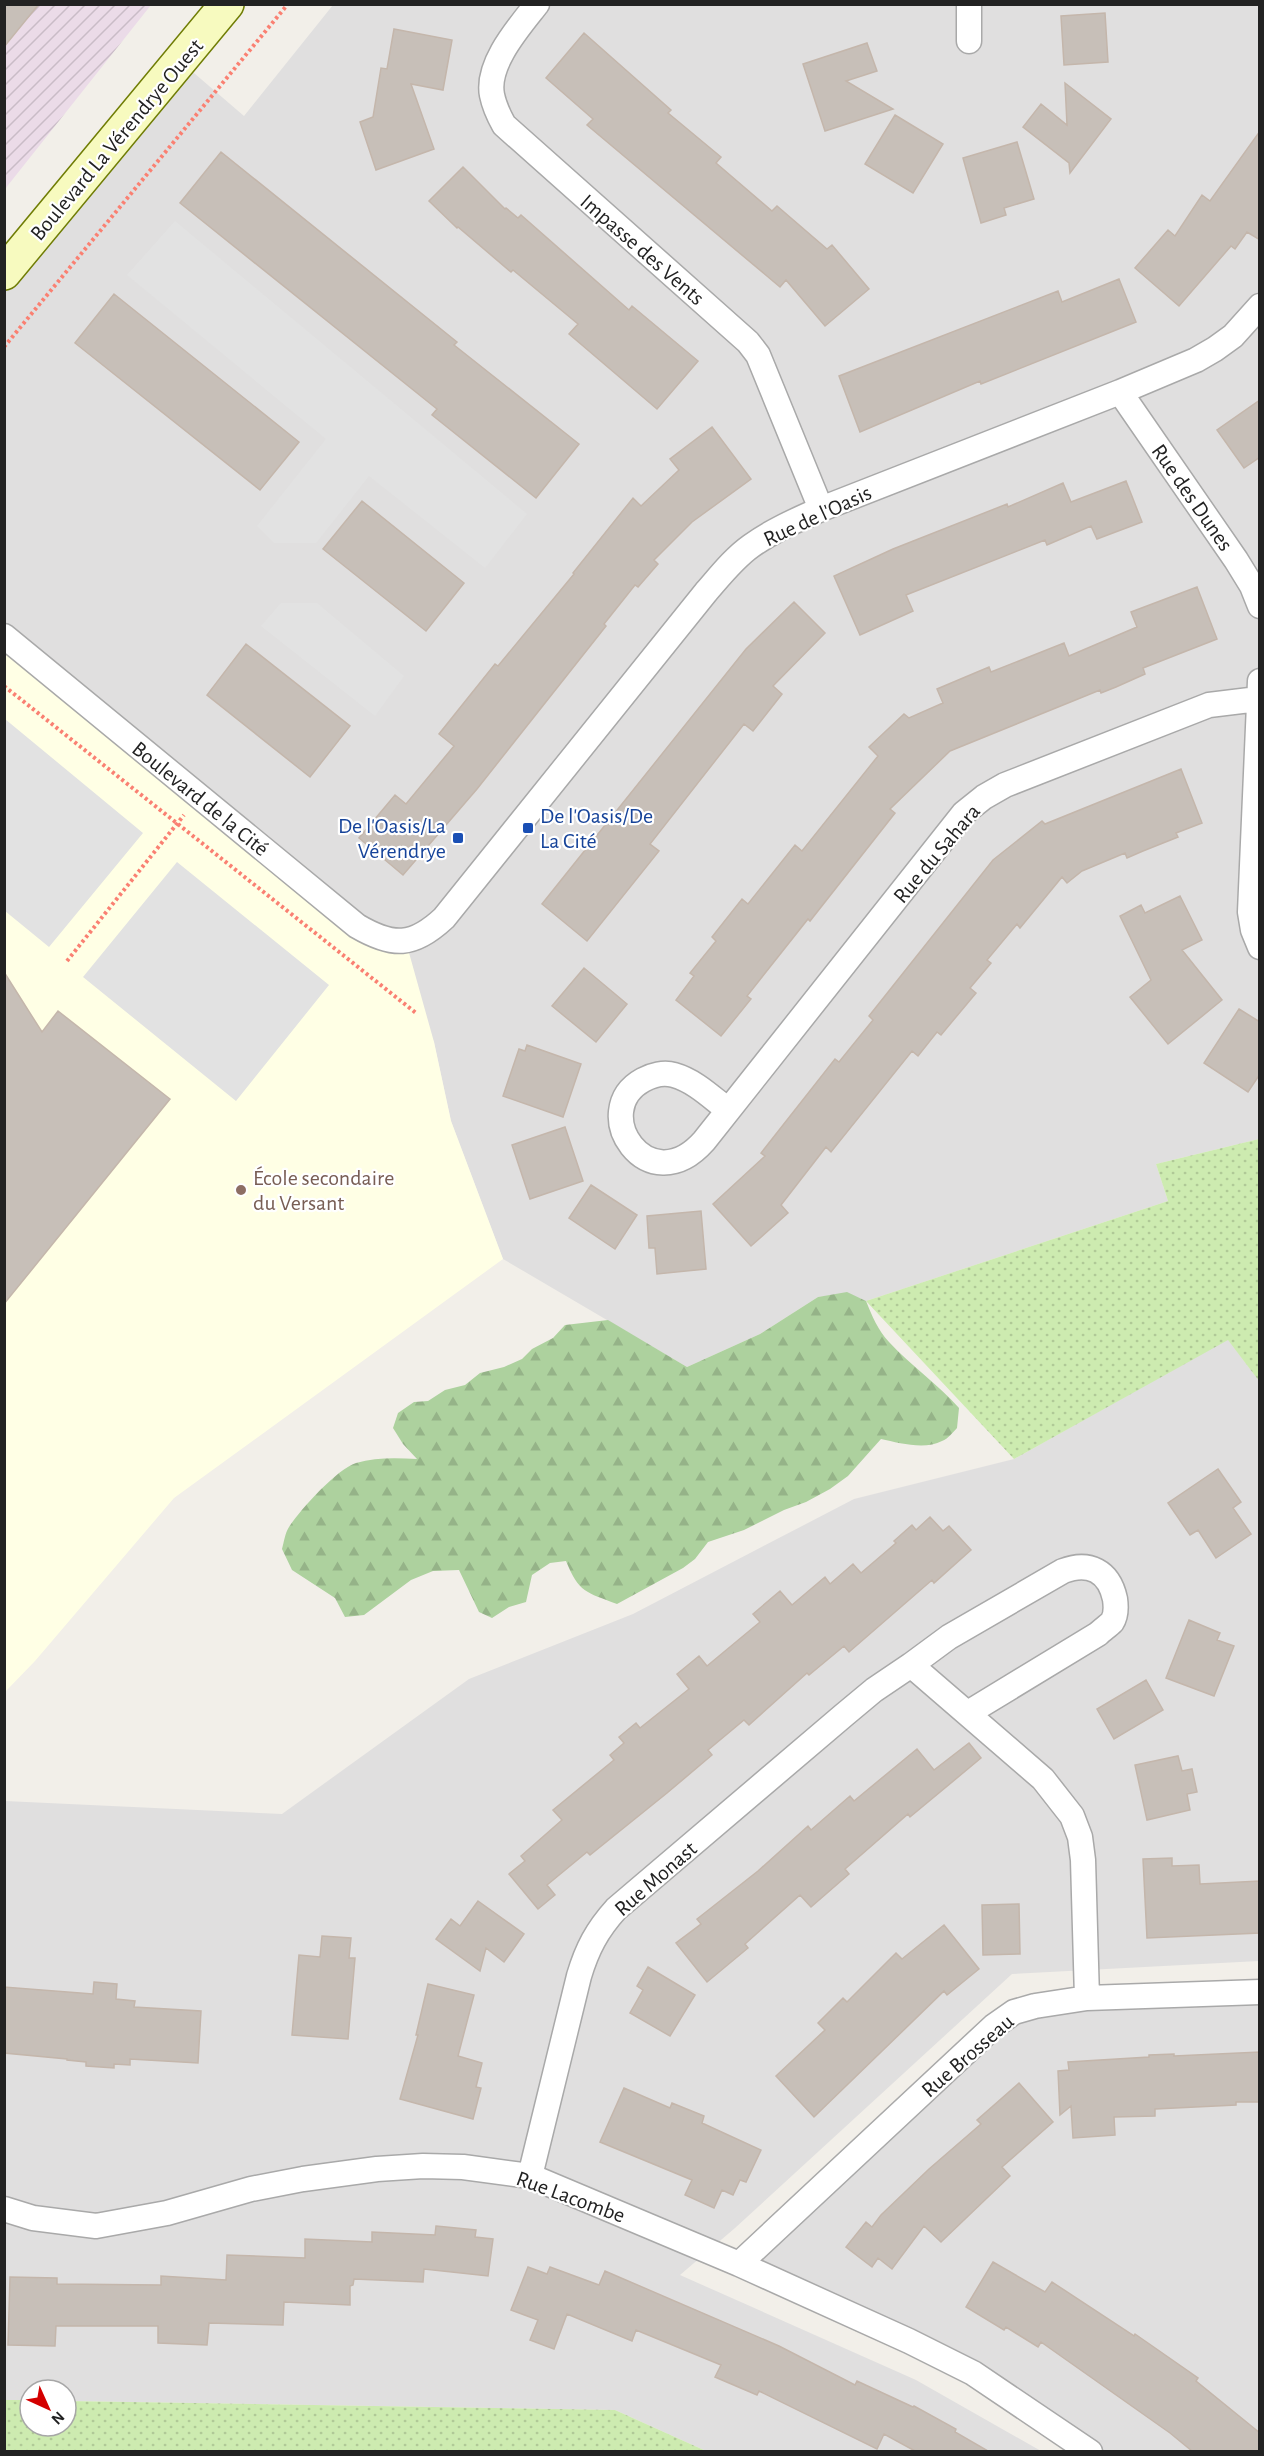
<svg xmlns="http://www.w3.org/2000/svg" width="1264" height="2456" viewBox="0 0 1264 2456" font-family="'Alegreya Sans',sans-serif">
	<style>
		.residential { fill: #e0dfdf }
		.industrial { fill: url(#industrial-furrows) }
		.education { fill: #ffffe5 }
		.grass { fill: url(#grass-dots) }
		.forest { fill: url(#forest-firs) }
		.parking { fill: #e2e2e2 }
		.building { fill: #c7bfb8; stroke: #c4b6ab; stroke-width: 1.5 }
		.lines { fill: none; stroke-linecap: round; stroke-linejoin: round }
		.minor-casing { stroke: #a9a9a9; stroke-width: 27 }
		.secondary-casing { stroke: #707d05; stroke-width: 36 }
		.path { stroke: #fa8072; stroke-width: 4; stroke-dasharray: 3 3; stroke-linecap: butt }
		.minor { stroke: #fff; stroke-width: 24 }
		.secondary { stroke: #f7fabf; stroke-width: 33 }
		.transit-dot { fill: #1a4fb4; stroke: #fff; stroke-width: 2 }
		.education-dot { fill: #8d6e63; stroke: #fff; stroke-width: 2 }
		.labels { text-anchor: middle; stroke-width: 4.5; stroke-linejoin: round; paint-order: stroke }
		.street-label { font-size: 22px; fill: #222; stroke: #fff }
		.transit-label { font-size: 22px; fill: #164399; stroke: #fff; text-anchor: start }
		.education-label { font-size: 22px; fill: #785e54; stroke: #fff; text-anchor: start }
	</style>
	<defs>
		<pattern id="industrial-furrows" width="10" height="10" patternUnits="userSpaceOnUse" patternTransform="scale(1.5)"><rect width="10" height="10" fill="#ebdbe8"/><path d="M-1 1l2-2M0 10L10 0M9 11l2-2" fill="none" stroke="#c9bcc7"/></pattern>
		<pattern id="grass-dots" width="8" height="8" patternUnits="userSpaceOnUse" patternTransform="scale(1.5)"><rect width="8" height="8" fill="#cdebb0"/><path d="M2 2h.1M6 6h.1" fill="none" stroke="#b0c997" stroke-width="1.8" stroke-linecap="round"/></pattern>
		<pattern id="forest-firs" width="22" height="20" patternUnits="userSpaceOnUse" patternTransform="scale(1.5)"><rect width="22" height="20" fill="#add19e"/><path d="M5 1l3.5 6h-7zM16 11l3.5 6h-7z" fill="#95b388"/></pattern>
	</defs>
	<rect width="100%" height="100%" fill="#f2efe9"/>
	<path class="residential" d="M333,5h926v1134l-103,25 12,37 -302,100 -19,-8 -29,4 -58,37 -73,33 -184,-108 -52,-138 -17,-79 -47,-101 -382,-305v-363l175,-212 64,55z
		M1228,1339l31,42v580l-247,13 -277,254 -55,47 236,105 125,71h-335l-91,-41 -549,-9v-11h-36v10h-25v-599l277,13 187,-135 164,-65 221,-115 160,-40z
		M1259,1992v459h-169l-34,-23 -317,-164 275,-252z"/>
	<path class="industrial" d="M5,5h146l-146,184z"/>
	<path class="education" d="M5,636l352,290 49,16 28,100 17,79 52,138 -329,239 -139,163 -30,31z"/>
	<path class="grass" d="M1259,1139v242l-31,-41 -214,119 -148,-158 302,-100 -12,-37z
		M5,2400h25v26h36v-25l549,9 91,41h-701z"/>
	<path class="forest" d="M847,1292l19,9c6,15 12,29 23,41 22,24 49,42 70,66l-2,20c-4,4 -9,11 -15,13 -17,9 -43,2 -61,-2l-33,37 -18,13 -24,13 -22,8 -40,20 -36,12 -13,17 -12,9 -66,36c-31,-12 -38,-11 -51,-43l-16,2 -18,12 -6,27 -17,5 -17,11 -13,-6 -20,-42 -26,1 -22,9 -47,35 -19,2 -10,-19 -43,-28 -10,-21c2,-7 3,-16 7,-22 11,-17 48,-58 67,-64 20,-6 41,-5 61,-4l-14,-15 -10,-16 5,-15 16,-11 14,-1 17,-11 20,-5 15,-12 24,-6 18,-8 10,-10 21,-11 12,-13 43,-5 79,47 73,-33 58,-37z"/>
	<path class="parking" d="M175,221l352,293 -42,54 -116,-92 -53,67h-42l-17,-17 69,-87 -199,-164z
		M281,603h36l87,73 -29,40 -114,-90z
		M5,719l138,114 -94,114 -44,-36z
		M177,862l152,123 -93,116 -153,-124z"/>
	<path class="building" d="M4,4h35l-35,43z
		M1105,13l3,49 -44,3 -3,-49z
		M394,29l58,11 -9,50 -32,-6 23,65 -58,21 -16,-48 13,-5 8,-49 6,1z
		M584,33l87,77 -3,3 53,44 -5,6 56,48 5,-5 50,43 5,-4 37,44 -44,37 -39,-46 -6,7 -193,-162 6,-6 -47,-41z
		M867,43l10,28 -31,10 47,28 -68,22 -22,-67z
		M1065,83l46,36 -41,54 -1,-10 -46,-36 18,-23 26,21z
		M895,115l48,29 -30,49 -48,-29z
		M1260,131v109l-13,-8 -12,17 -4,-3 -52,60 -44,-38 33,-38 7,6 27,-41 8,6z
		M1017,142l17,57 -30,9 2,7 -25,8 -18,-65z
		M221,152l236,190 -3,3 125,99 -43,54 -104,-83 5,-6 -257,-206z
		M463,167l42,42 1,-1 12,10 3,-3 108,95 3,-4 66,55 -41,48 -88,-75 9,-10 -65,-54 -2,2 -53,-45 -1,1 -28,-27z
		M1119,279l17,43 -155,62 -1,-3 -120,51 -21,-56 219,-85 4,11z
		M114,294l185,148 -39,48 -185,-147z
		M1260,400v57l-16,11 -27,-38z
		M712,427l39,52 -59,43 -38,38 4,4 -20,23 -3,-2 -31,39 2,2 -129,163 -74,86 -44,-37 36,-43 11,9 48,-58 -15,-12 56,-70 3,2 76,-92 -1,-1 60,-75 8,8 38,-36 -9,-11z
		M1126,481l16,41 -45,17 -6,-13 -44,19 -2,-5 -139,55 7,16 -53,24 -26,-59 59,-27 114,-45 1,3 55,-24 8,19z
		M362,501l102,82 -38,48 -103,-82z
		M1197,587l20,52 -74,29 2,6 -29,13 -15,6 -1,-3 -150,61 -60,58 5,4 -85,108 -2,-2 -61,77 4,3 -30,37 -45,-36 18,-24 -4,-3 26,-32 -4,-4 30,-38 6,5 47,-59 7,6 76,-95 -9,-9 35,-33 5,4 34,-15 -6,-14 52,-22 2,5 73,-29 5,13 68,-29 -6,-15z
		M794,602l31,31 -52,53 9,8 -29,37 -9,-7 -94,120 9,7 -72,90 -45,-37 204,-255z
		M246,644l104,82 -40,51 -103,-82z
		M1181,769l21,54 -26,10 2,4 -35,14 -16,7 -2,-5 -43,18 -15,12 -5,-6 -42,51 -3,-4 -30,36 4,3 -21,25 6,5 -35,42 -4,-3 -19,24 -6,-5 -81,101 -5,-5 -45,58 7,8 -37,33 -38,-42 52,-48 -4,-3 74,-94 4,3 34,-42 -4,-4 124,-156 49,-39 3,3z
		M1180,896l22,44 -20,10 40,50 -54,44 -38,-47 21,-17 -31,-64 21,-11 4,8z
		M584,968l43,36 -31,38 -44,-36z
		M4,972l38,60 16,-21 112,88 -166,205z
		M1239,1009l21,13v52l-12,18 -44,-29z
		M527,1045l54,19 -18,53 -60,-21 16,-47 6,2z
		M565,1127l18,54 -53,18 -18,-54z
		M591,1185l46,30 -22,34 -46,-31z
		M701,1211l5,58 -49,5 -2,-26h-6l-2,-32z
		M1218,1469l23,33 -8,6 18,26 -35,24 -18,-28 -8,5 -22,-32z
		M930,1517l13,14 6,-5 22,24 -37,33 -2,-3 -83,72 -5,-6 -35,29 -2,-2 -58,52 -5,-5 -36,30 4,5 -45,38 -77,62 -3,-3 -40,33 8,10 -17,14 -29,-35 16,-13 -4,-5 41,-36 -9,-10 61,-50 -4,-5 14,-12 -5,-6 17,-14 4,5 49,-39 -12,-15 22,-18 8,10 53,-44 -7,-8 27,-23 12,14 33,-28 5,7 23,-20 8,9 35,-30 -2,-2 18,-16 4,5z
		M1189,1620l31,13 -3,7 17,6 -20,50 -48,-18z
		M1146,1680l17,30 -49,29 -17,-30z
		M969,1743l12,15 -71,59 -2,-3 -63,55 4,5 -38,33 -11,-12 -55,49 3,4 -41,34 -31,-39 25,-19 -4,-5 61,-48 50,-45 3,4 39,-34 4,5 63,-52 17,21z
		M1178,1756l4,15 10,-2 5,23 -10,2 3,16 -43,10 -12,-55z
		M1172,1858v8l27,-1 1,19 60,-3v52l-113,5 -4,-79z
		M478,1901l46,33 -20,28 -18,-14 -6,23 -44,-32 15,-20 9,7z
		M1019,1904l1,50 -37,1 -1,-50z
		M944,1925l35,44 -32,26 -3,-4 -130,126 -38,-41 49,-46 -7,-7 25,-25 4,4 49,-49 6,6z
		M322,1936l29,2 -2,20h6l-7,81 -56,-4 7,-80 21,2z
		M648,1967l47,28 -25,41 -40,-23 13,-23 -6,-4z
		M94,1982l23,2 -1,15 19,2 -1,6 67,4 -3,52 -68,-4v6l-16,-1v4l-28,-2v-4l-19,-2v-1l-63,-6v-66l89,7z
		M428,1984l46,11 -16,61 24,7 -6,24 5,1 -8,31 -73,-20 18,-64h-2z
		M1260,2052v50h-24v3l-81,4v7l-41,1 1,18 -42,3 -2,-32 -11,9 -2,-44 11,-1 -1,-8 81,-5v-2l25,-1v2z
		M1019,2083l34,39 -51,45 8,9 -69,66 -17,-16 -32,43 -14,-11 -6,9 -26,-20 20,-25 6,5 9,-12 48,-46 52,-45 -4,-4z
		M624,2088l46,20 2,-5 32,13 -2,7 59,27 -15,32 -6,-2 -7,15 -11,-5 -8,18 -29,-13 7,-15 -92,-38z
		M436,2226l40,4 -1,7 18,2 -5,37 -64,-7 -1,13 -69,-3 -1,6 -3,1v19l-66,-3 -1,23 -74,-2 -2,22 -49,-2v-17h-102l-1,20 -47,-1 2,-68 47,1v6l104,1v-9l65,4 1,-25 78,3v-19l67,3v-10l63,3z
		M993,2262l52,30 7,-10 82,54 1,-2 63,44 -2,3 64,52v18h-68l-22,-18 -129,-91 -3,5 -32,-20 -2,3 -38,-23z
		M528,2267l19,7 3,-7 49,18 6,-14 174,75 76,39 2,-4 56,26 1,-1 42,23 -1,3 33,19h-73l-31,-17 -7,15 -118,-58 -2,4 -42,-18 6,-12 -85,-35 -4,11 -65,-27 -13,35 -24,-9 8,-20 -27,-10z"/>
	<g class="lines">
		<defs>
			<path id="minor" d="M537,4c-18,23 -51,60 -45,91 2,10 7,21 12,30l244,217 10,13 63,154
				M969,41v-37
				M1120,392l116,168 16,26 8,20
				M4,636l353,290c36,21 56,21 87,-8l262,-326c14,-16 28,-34 45,-46 22,-16 46,-26 70,-37l299,-117 76,-32 19,-11 18,-13 27,-30
				M1260,681l-10,231 3,18 7,17
				M728,1110c-17,-13 -33,-29 -54,-35 -10,-3 -22,0 -31,5 -56,31 5,124 61,61l260,-328 20,-16 21,-12 204,-80 49,-6
				M911,1665l38,-28 114,-66c26,-10 46,0 52,28 1,7 1,17 -3,23 -4,4 -10,8 -14,12l-130,79
				M530,2176l49,-200c8,-27 18,-46 37,-67l228,-194 30,-25 37,-25 132,114 29,37 8,21 3,23 4,138
				M4,2209l29,9 63,8 71,-13 84,-24 52,-10 74,-10 46,-3 40,1 67,9 209,88 170,77 64,32 117,79
				M739,2264l255,-238 20,-14 21,-6 52,-8 173,-6"/>
			<path id="secondary" d="M4,273l223,-269"/>
		</defs>
		<use href="#minor" class="minor-casing"/>
		<use href="#secondary" class="secondary-casing"/>
		<path class="path" d="M4,347l284,-343
			M4,686l412,327
			M67,961l117,-146"/>
		<use href="#minor" class="minor"/>
		<use href="#secondary" class="secondary"/>
	</g>
	<g class="transit-dot">
		<rect x="522" y="822" width="12" height="12" rx="3"/>
		<rect x="452" y="832" width="12" height="12" rx="3"/>
	</g>
	<circle class="education-dot" cx="241" cy="1190" r="6"/>
	<g class="labels">
		<g class="street-label">
			<text transform="translate(116 139) rotate(-50)" y="8">Boulevard La Vérendrye Ouest</text>
			<text transform="translate(643 249) rotate(41)" y="8">Impasse des Vents</text>
			<text transform="translate(1193 497) rotate(55)" y="8">Rue des Dunes</text>
			<text transform="translate(817 515) rotate(-25)" y="8">Rue de l'Oasis</text>
			<text transform="translate(201 798) rotate(39)" y="8">Boulevard de la Cité</text>
			<text transform="translate(936 853) rotate(-50)" y="8">Rue du Sahara</text>
			<text transform="translate(655 1878) rotate(-41)" y="8">Rue Monast</text>
			<text transform="translate(967 2055) rotate(-41)" y="8">Rue Brosseau</text>
			<text transform="translate(571 2196) rotate(20)" y="8">Rue Lacombe</text>
		</g>
		<g class="transit-label">
			<text x="540" y="823">De l'Oasis/De<tspan x="540" dy="25">La Cité</tspan></text>
			<text x="446" y="833" text-anchor="end">De l'Oasis/La<tspan x="446" dy="25">Vérendrye</tspan></text>
		</g>
		<g class="education-label">
			<text x="253" y="1185">École secondaire<tspan x="253" dy="25">du Versant</tspan></text>
		</g>
	</g>
	<rect width="1264" height="2456" fill="none" stroke="#222222" stroke-width="12"/>
	<g transform="translate(48 2408) rotate(135)"><circle r="28" fill="#ffffff" stroke="#a7a7a7" stroke-width="1.5"/>
	<path d="M0-4.5L10 22L0 15L-10 22Z" fill="#d40000"/>
	<text y="-9" font-size="16" font-weight="bold" text-anchor="middle" fill="#222222">N</text>
	</g>
</svg>
